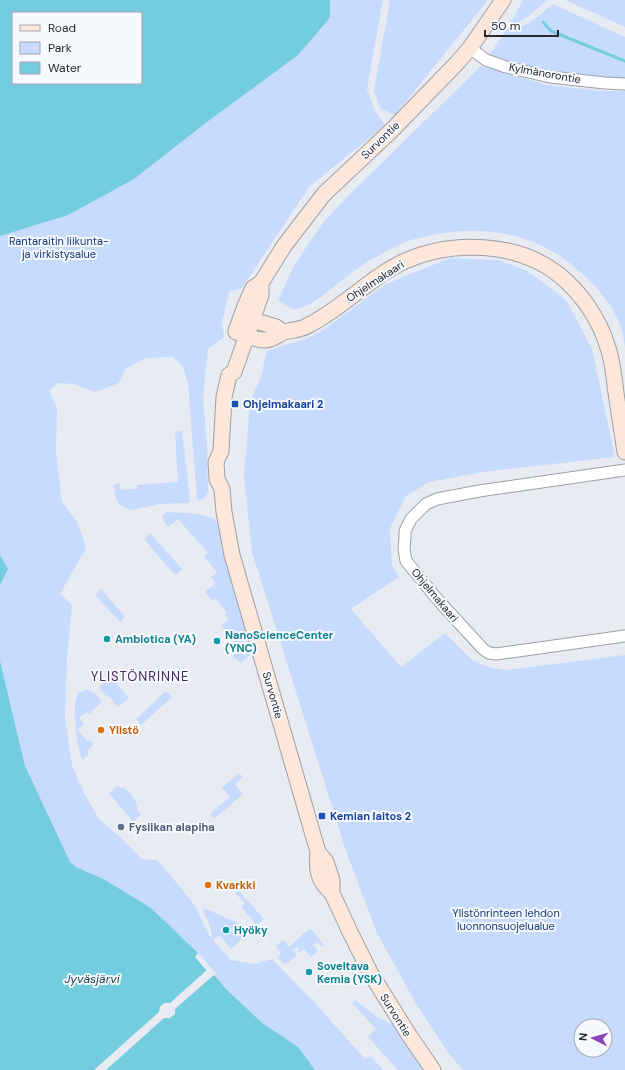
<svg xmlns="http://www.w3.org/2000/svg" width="625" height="1070" viewBox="0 0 625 1070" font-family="'DM Sans',sans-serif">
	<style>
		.green { fill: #c6dbfe; fill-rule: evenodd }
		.water { fill: #74cdde; fill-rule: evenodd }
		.pier { fill: #e8ecf2 }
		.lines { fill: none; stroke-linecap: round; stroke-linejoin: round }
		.stream { stroke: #74cdde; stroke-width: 3 }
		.street-casing { stroke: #9da0a6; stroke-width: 13 }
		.secondary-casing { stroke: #9da0a6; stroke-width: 17 }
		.street { stroke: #fff; stroke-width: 11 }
		.secondary { stroke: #fde6da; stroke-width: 15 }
		.transit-dot { fill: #1a4fb4; stroke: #f6f9fe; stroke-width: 1.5 }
		.culture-dot { fill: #0f9aa8; stroke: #f6f9fe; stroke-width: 1.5 }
		.food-dot { fill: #e8710a; stroke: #f6f9fe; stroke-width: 1.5 }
		.service-dot { fill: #5c6f8a; stroke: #f6f9fe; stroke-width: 1.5 }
		.labels { text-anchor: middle; stroke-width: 4; stroke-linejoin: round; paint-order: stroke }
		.street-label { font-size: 11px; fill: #28292c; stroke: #f6f9fe }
		.park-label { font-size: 11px; fill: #12397a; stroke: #f6f9fe }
		.transit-label { font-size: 11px; font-weight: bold; fill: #164399; stroke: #f6f9fe; text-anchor: start }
		.culture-label { font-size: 11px; font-weight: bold; fill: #0d838f; stroke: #f6f9fe; text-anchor: start }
		.food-label { font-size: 11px; font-weight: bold; fill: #c56008; stroke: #f6f9fe; text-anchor: start }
		.service-label { font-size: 11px; font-weight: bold; fill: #4e5e75; stroke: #f6f9fe; text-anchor: start }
		.water-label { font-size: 12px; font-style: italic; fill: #133d44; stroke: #f6f9fe }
		.quarter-label { font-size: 13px; letter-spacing: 1px; fill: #482861; stroke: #f6f9fe }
	</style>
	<rect width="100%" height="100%" fill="#e8ecf2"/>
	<path class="green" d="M274,0h109l-16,89 8,22 10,14 -76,62 -67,101 -13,4 -7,31 2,14 -16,12 -5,49 4,44 1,50 -4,7 -7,1 -9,-116 -5,-18 -11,-9 -26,1 -21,11 -6,14 -24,9 -21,-8 -16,-1 -9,8 8,17 -1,43 6,51 16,21 8,25 -26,46 12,11 -5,53 -2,58 7,49 10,24 16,29 23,20 21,21 15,1c13,15 26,30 38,46 7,11 9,23 17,33l-2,-13 -7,-16 1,-2 38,17 9,6 -20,18 -12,-14 -6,5 18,20 24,4 17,-5 42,43 51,57 6,-3 12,14h-87l-44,-39 -25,-41 -12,-14 1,-3 -18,-20 -17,-16 -103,-38 -78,-133v-577z
		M390,0h98l-93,115 -14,-6 -7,-18z
		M523,0h24c-10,9 -20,20 -34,24l-2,-2z
		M565,0h60v27z
		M553,4l72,33v43c-46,-5 -93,-7 -135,-26l16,-24c19,0 33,-15 47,-26z
		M481,66l66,19 55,6h23v256c-4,-36 -27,-60 -53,-82 -40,-33 -94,-41 -144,-29 -7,2 -16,3 -23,6 -13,6 -26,13 -38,20 -19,12 -35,28 -54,40 -6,4 -13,6 -19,8l-16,-10 17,-36 27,-40 24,-26z
		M450,258l47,2 29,10 40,30 26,49 23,108 -126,14 -60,11 -24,15 -15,32 2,36 7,12 -48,32 50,58 44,-34 28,28 15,6 18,3 119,-15v415h-162l-14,-16 -34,-52 -38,-69 -30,-79 -95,-302 -8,-76 6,-74 11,-26 6,-25 41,-13 15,-8 63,-46zM581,1026h24v24h-24z
		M182,431l8,68 -1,4 -30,1 -26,6 -5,-1 -9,-5 -3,-4 -2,-14 1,-2 5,-1 1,7 16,-1v-4l41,-3 -3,-50z
		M167,512c13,1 37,0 48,8 2,2 4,5 6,8l34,122 -14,13 -8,-7 8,-7 -20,-23 7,-7 -3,-4 2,-2 -12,-15 -3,2 -7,-8 11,-9 -4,-5 -3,1 8,-7 -13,-15 4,-4 -30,-34 -10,8 -6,-10 2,-4z
		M150,533l32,36 -7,6 -31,-36z
		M101,589l24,28 -5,5 -25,-27z
		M109,679h3l17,19 -11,9 -9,-11 -2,1 -7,-8v-3z
		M88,689l7,4 7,9 -13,12 -2,-2 -8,6 5,6 -7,6 11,12 2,-2 4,4 -7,7 2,3 -7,7c-5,-19 -11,-50 -4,-68z
		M166,691l6,6 -31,28 -5,-6z
		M239,773l4,4 -8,7 8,10 -29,25 -4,-5 20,-17 -8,-9z
		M118,785l4,4 2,-2c6,7 14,13 13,23l4,5 -7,6 -2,-1 -22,-25 -1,-2z
		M238,890l26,29 -7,6 -16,-18 4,-4 -10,-10z
		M310,928l14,17 -2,2 -5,-5 -4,3 5,6 -7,6 -7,-8 -5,4 -1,-1 1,-4 -2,-1 -4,3 4,5 -12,10 -7,-7 3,-6 -5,-6 7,-6 6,7z
		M355,1000l22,17 18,8 31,45h-28l-30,-33 8,-8 -24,-26z"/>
	<path class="water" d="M0,0h330v17l-2,3 -30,35 -91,67 -73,57 -66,36 -68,21zM13,13h128v70h-128z
		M0,555l8,14 -8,16z
		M0,661l25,105 45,96 6,5 29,13 46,28 47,45 -3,4 11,13 9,6 12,14 35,33 36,24 17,23h-315z"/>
	<path class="pier" d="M208,969l7,5 -40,35v5l-5,4h-6l-58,52h-12l65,-58 1,-5 4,-4h6z"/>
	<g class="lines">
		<path class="stream" d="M543,22l8,9 74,30"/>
		<defs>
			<path id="street" d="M470,48l16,12 20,7 44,10 55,6 20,1
				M625,470l-146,21 -42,8 -11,5 -15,15 -6,12v6l-1,12 2,12 32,39 45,49 6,4 7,1 129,-18"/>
			<path id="secondary" d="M261,283v12l-27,77 -5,3 -5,22 -3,54 -5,11 1,17 5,10 2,23 8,43 86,297c-2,18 0,29 14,41
				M242,317l34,10 7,5
				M236,331l9,-25 8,-18 8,-5 23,-37 40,-52 68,-64 65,-67 13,-15 33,-48
				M236,332c9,3 19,8 29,8 8,0 12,-5 19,-8 8,-2 16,-2 23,-6 35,-17 63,-49 98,-65 47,-21 112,-19 153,13 23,18 42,46 50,74 5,14 6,30 8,45 3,20 6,40 9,59
				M318,852l8,10 6,18v13l18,39 21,42 38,61 24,35"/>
		</defs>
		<use href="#street" class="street-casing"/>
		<use href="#secondary" class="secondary-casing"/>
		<use href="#street" class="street"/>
		<use href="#secondary" class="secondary"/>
	</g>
	<g class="transit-dot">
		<rect x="231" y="400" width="8" height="8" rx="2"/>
		<rect x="318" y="812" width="8" height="8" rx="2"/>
	</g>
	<g class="culture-dot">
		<circle cx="107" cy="639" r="4"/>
		<circle cx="217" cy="641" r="4"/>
		<circle cx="226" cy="930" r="4"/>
		<circle cx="309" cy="972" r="4"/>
	</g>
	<g class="food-dot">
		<circle cx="101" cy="730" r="4"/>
		<circle cx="208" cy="885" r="4"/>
	</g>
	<circle class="service-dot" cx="121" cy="827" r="4"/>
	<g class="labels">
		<g class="street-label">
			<text transform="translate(545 73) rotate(10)" y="4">Kylmänorontie</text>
			<text transform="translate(380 140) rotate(-44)" y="4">Survontie</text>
			<text transform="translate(375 281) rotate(-33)" y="4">Ohjelmakaari</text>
			<text transform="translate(435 595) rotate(50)" y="4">Ohjelmakaari</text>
			<text transform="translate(273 695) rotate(74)" y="4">Survontie</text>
			<text transform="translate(396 1015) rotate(58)" y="4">Survontie</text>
		</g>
		<g class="park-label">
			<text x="59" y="245">Rantaraitin liikunta-<tspan x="59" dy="13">ja virkistysalue</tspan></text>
			<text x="506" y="917">Ylistönrinteen lehdon<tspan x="506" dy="13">luonnonsuojelualue</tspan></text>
		</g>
		<g class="transit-label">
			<text x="243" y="408">Ohjelmakaari 2</text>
			<text x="330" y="820">Kemian laitos 2</text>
		</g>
		<g class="culture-label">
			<text x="225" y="639">NanoScienceCenter<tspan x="225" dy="13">(YNC)</tspan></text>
			<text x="115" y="643">Ambiotica (YA)</text>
			<text x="234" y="934">Hyöky</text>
			<text x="317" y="970">Soveltava<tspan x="317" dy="13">Kemia (YSK)</tspan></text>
		</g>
		<g class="food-label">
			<text x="109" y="734">Ylistö</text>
			<text x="216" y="889">Kvarkki</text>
		</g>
		<g class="service-label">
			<text x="129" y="831">Fysiikan alapiha</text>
		</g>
		<g class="water-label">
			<text x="92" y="983">Jyväsjärvi</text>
		</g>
		<g class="quarter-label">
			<text x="140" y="681">YLISTÖNRINNE</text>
		</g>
	</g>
	<rect x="12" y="12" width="130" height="72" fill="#f6f9fe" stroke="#a4a6aa"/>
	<rect x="20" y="25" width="20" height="6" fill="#fde6da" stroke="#a4a6aa"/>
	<text x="48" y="32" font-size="12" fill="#28292c">Road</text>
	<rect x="20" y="42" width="20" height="12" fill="#c6dbfe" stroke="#a4a6aa"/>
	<text x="48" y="52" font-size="12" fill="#28292c">Park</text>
	<rect x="20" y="62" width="20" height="12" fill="#74cdde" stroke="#a4a6aa"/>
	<text x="48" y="72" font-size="12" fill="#28292c">Water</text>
	<g transform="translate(593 1038) rotate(276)"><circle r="19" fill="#f6f9fe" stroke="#a4a6aa"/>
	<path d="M0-3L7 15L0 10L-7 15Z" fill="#8845b9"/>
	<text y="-6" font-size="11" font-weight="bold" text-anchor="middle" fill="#28292c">N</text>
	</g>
	<path d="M485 30v6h73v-6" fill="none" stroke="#28292c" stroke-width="2"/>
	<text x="491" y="30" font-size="12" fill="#28292c" stroke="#f6f9fe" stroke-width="3" paint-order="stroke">50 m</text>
</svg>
